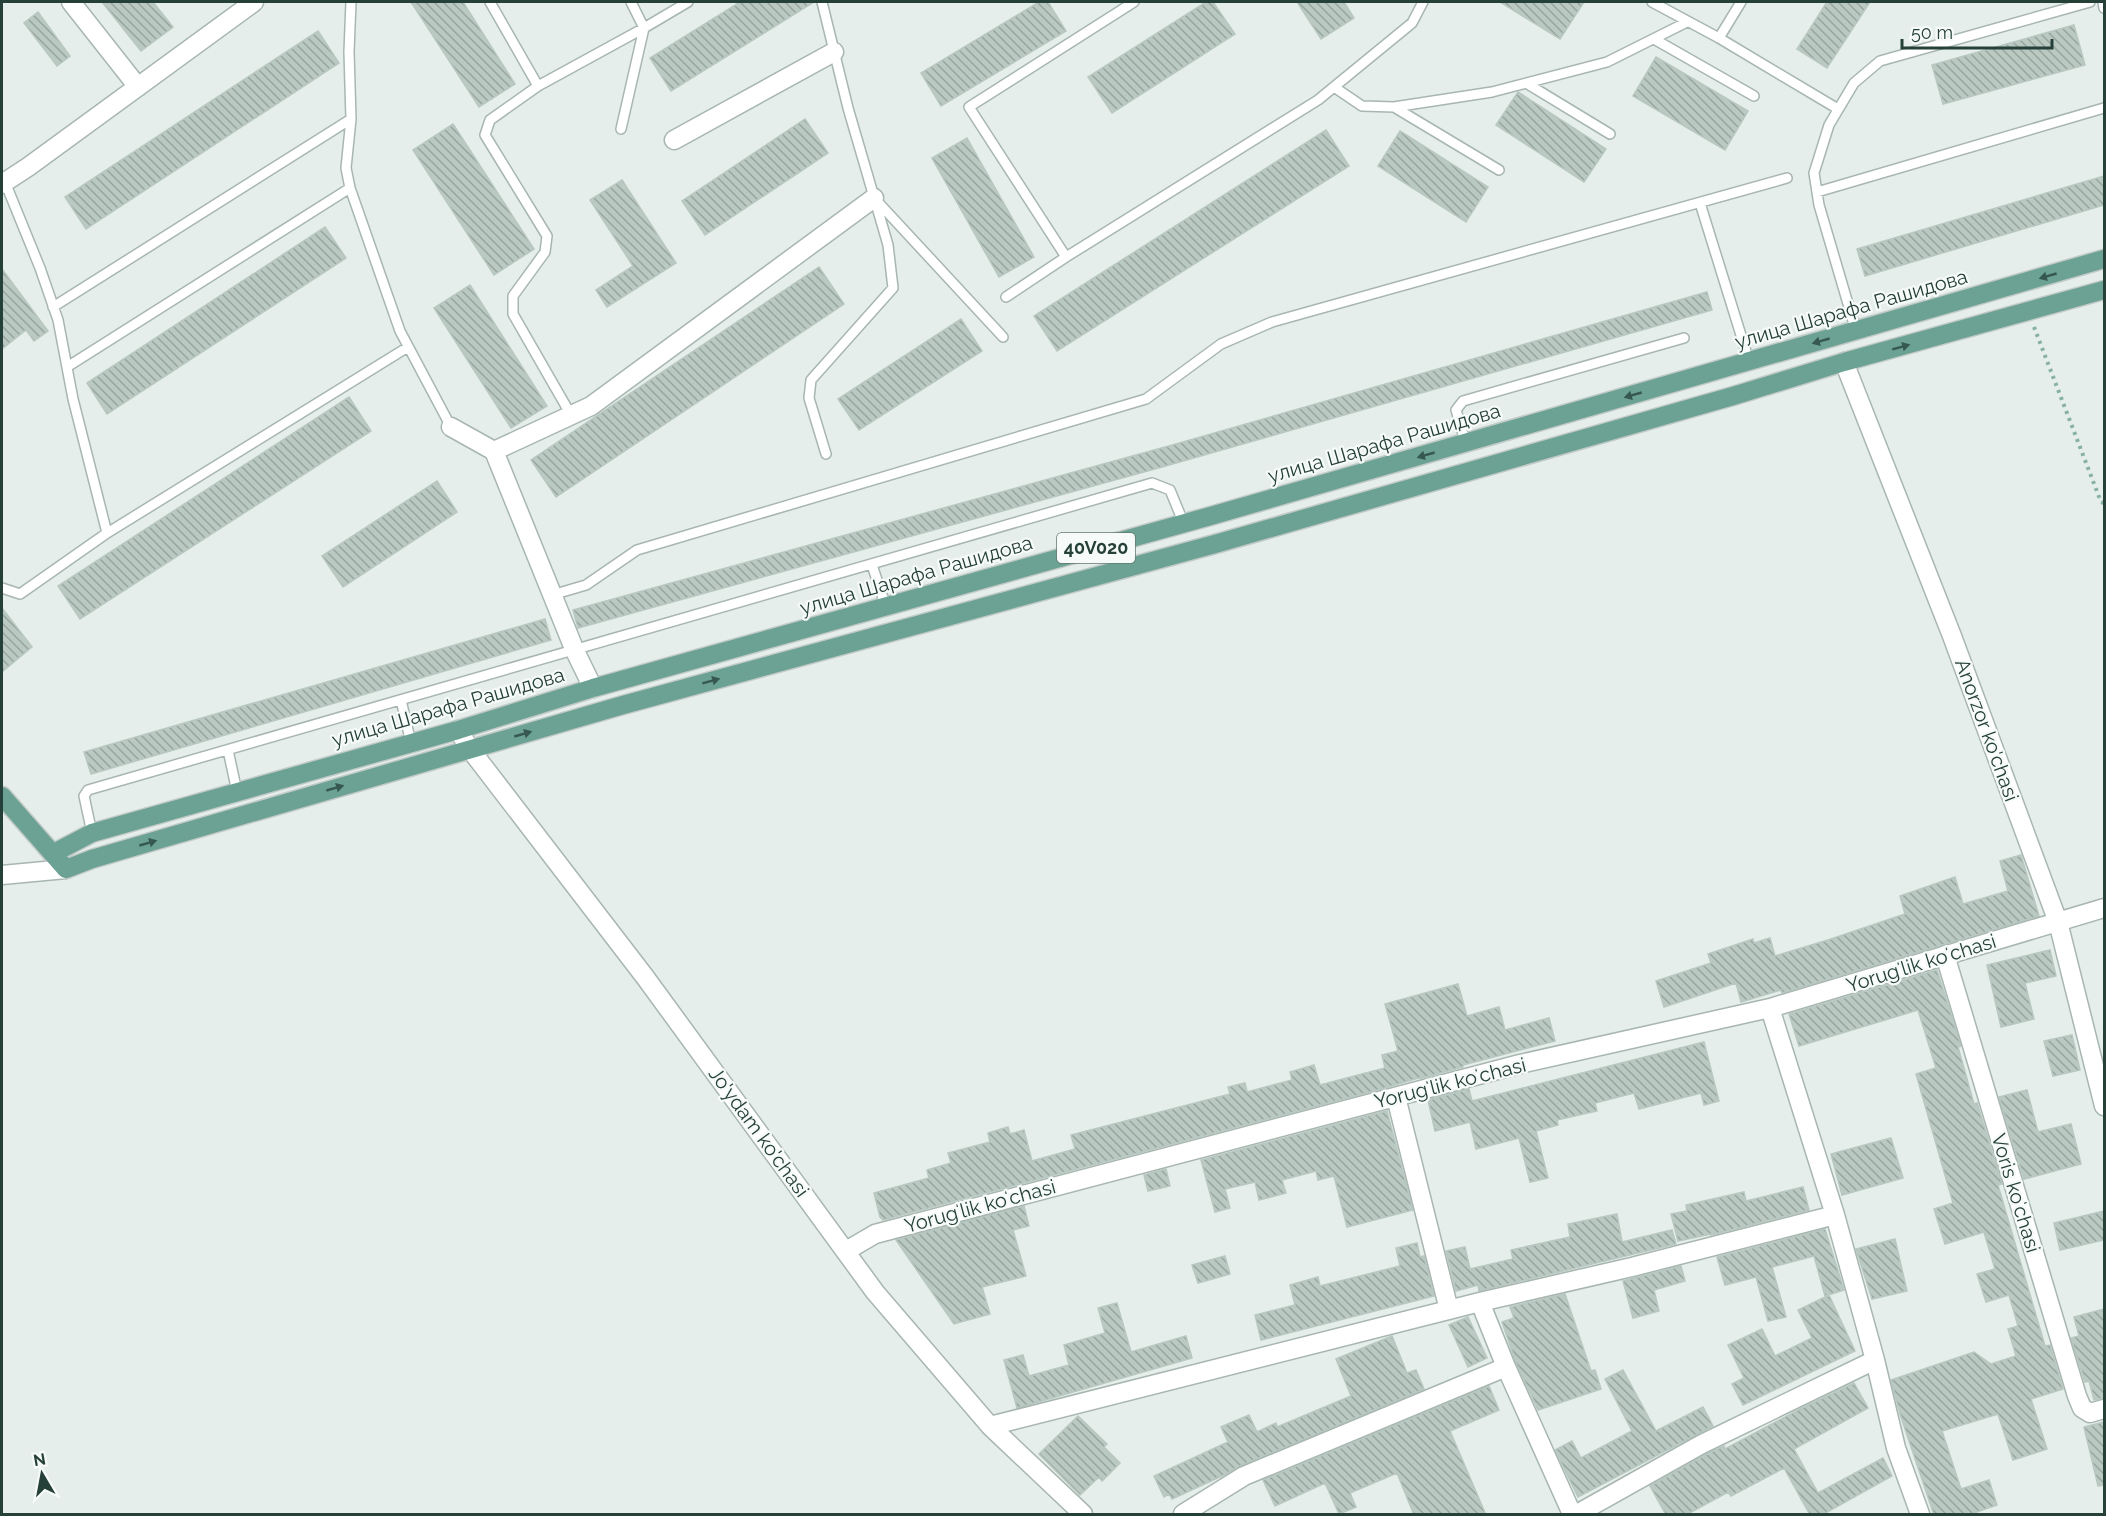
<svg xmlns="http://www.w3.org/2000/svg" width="2106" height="1516" viewBox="0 0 2106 1516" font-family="Raleway,sans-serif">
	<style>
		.building { fill: url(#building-back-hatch); stroke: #b8c8c1; stroke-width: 1.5 }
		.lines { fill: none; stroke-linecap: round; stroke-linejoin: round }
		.lane-casing { stroke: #a8b6b1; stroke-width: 12 }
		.street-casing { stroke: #a8b6b1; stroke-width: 21 }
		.primary-casing { stroke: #c2cac7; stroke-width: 21 }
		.path { stroke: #87b1a3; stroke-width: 4; stroke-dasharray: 3 4.5; stroke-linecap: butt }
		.lane { stroke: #fff; stroke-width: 9 }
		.street { stroke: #fff; stroke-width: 18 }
		.primary { stroke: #6ba293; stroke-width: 18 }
		.oneway { fill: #36584f }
		.labels { text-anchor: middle; stroke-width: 4.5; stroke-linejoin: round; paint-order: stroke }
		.shield { fill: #f6faf8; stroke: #647872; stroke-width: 1.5 }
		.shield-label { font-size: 18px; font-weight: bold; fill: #254038 }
		.street-label { font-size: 20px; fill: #254038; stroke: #f6faf8 }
	</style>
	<defs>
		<pattern id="building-back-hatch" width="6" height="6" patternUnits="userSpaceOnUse" patternTransform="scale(1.5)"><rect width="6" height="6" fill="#bbc9c3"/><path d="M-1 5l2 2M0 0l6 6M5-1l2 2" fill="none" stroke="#98a59f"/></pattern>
	</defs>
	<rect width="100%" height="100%" fill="#e5eeea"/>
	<path class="building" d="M102,2h51l20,25 -32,24z
		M411,2h52l52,82 -36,23z
		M740,2h74l-143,89 -21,-33z
		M1039,2h9l18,29 -125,75 -20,-33z
		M1206,2h7l22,32 -123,79 -24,-36z
		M1297,2h47l10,16 -33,21z
		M1500,2h84l-24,37z
		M1827,2h43l-43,66 -30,-19z
		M38,12l32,44 -13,10 -33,-43z
		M2074,25l11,40 -142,39 -11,-39z
		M318,31l21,32 -253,166 -21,-32z
		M1656,57l92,54 -23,39 -92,-54z
		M1518,92l88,57 -22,33 -88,-57z
		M805,119l23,34 -123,82 -23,-34z
		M453,124l81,125 -40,26 -81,-125z
		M1326,130l23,36 -292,185 -23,-35z
		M1400,131l88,56 -22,35 -88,-56z
		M967,138l67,119 -35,20 -67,-119z
		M2104,176v29l-239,71 -8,-27z
		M622,180l54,83 -69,44 -11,-17 37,-24 -43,-66z
		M325,227l21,31 -239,156 -20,-31z
		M819,267l25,37 -288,193 -25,-37z
		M2,269l46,62 -14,10 -8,-11 -24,19z
		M470,285l77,121 -36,22 -77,-120z
		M1707,292l5,18 -550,157 -584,161 -5,-18 603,-166z
		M961,319l21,32 -123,79 -21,-31z
		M349,397l22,34 -291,188 -22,-33z
		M437,481l20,31 -114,75 -21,-31z
		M2,608l30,39 -30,25z
		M545,619l6,21 -460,134 -7,-22z
		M2021,855l18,61 -257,77 -1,-3 -40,12 -5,-19 -72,24 -8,-26 55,-18 -3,-9 45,-15 1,4 16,-5 5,18 53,-16 77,-26 -5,-18 55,-19 8,27 45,-13 -8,-30z
		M2050,950l6,26 -31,7 9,36 -33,8 -14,-62z
		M1937,970l24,76 -3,1 16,57 3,-1 25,81 -4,1 47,161 5,-1 13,44 -32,10 16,50 -34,11 -15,-46 -56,17 19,58 28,-9 8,25 -29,10h-34l-34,-101 -9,-34 83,-28 17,12 25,-8 -8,-27 10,-3 -9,-31 -23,7 -9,-28 18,-5 -11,-37 -39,12 -11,-35 19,-6 -37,-129 20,-6 -18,-58 -119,36 -10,-32z
		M1458,984l9,32 32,-9 6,23 44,-12 6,23 -92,24v2l-41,11v-1l-41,12 -498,131 -3,-3 -6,-24 55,-15 -2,-8 24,-7 -3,-10 42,-11 -2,-9 20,-6 2,7 14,-4 8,31 43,-12 -4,-14 159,-41 -2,-7 17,-4 2,9 45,-12 -2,-8 24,-7 6,20 65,-17 -3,-13 16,-4 -13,-47z
		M2072,1035l8,35 -27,6 -9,-35z
		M1704,1042l15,59 -15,4 -3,-12 -62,16 -5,-16 -39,10 2,8 -40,9 1,5 -22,6 12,47 -18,4 -11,-44 -43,11 -6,-27 -35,9 -7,-31 41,-11 3,12z
		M2027,1090l11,42 33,-8 10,40 -57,15 -25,-82z
		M1387,1111l26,99 -66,17 -13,-51 -16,4 -2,-9 -34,9 4,13 -27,7 -4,-18 -30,7 5,19 -15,4 -14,-52z
		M1891,1138l12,40 -61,17 -11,-41z
		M1166,1169l4,17 -22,5 -4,-16z
		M1803,1187l6,23 -98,25v-1l-33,7 -7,-27 16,-3 -1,-6 58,-13 2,9z
		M1024,1206l5,20 -16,4 13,46 -44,11 8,27 -36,10 -58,-84z
		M2104,1211v29l-44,10 -6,-27z
		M1617,1214l5,28 50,-12 4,14 -197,47 -1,-6 -22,6 -10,-40 19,-4 5,22 43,-10 -2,-9 59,-13 -2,-13z
		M1825,1229l19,61 -19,6 -11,-40 -42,11 14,50 -18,4 -12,-44 -31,8 -8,-28z
		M1895,1239l12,52 -35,8 -16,-50z
		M1417,1243l3,14 4,-1 10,40 -173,44 -6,-25 40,-10 -5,-20 28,-8 2,9 80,-20 -4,-18z
		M1225,1256l5,18 -32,9 -6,-18z
		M1681,1266l4,15 -31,9 5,21 -26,7 -10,-37z
		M1565,1294l26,77 4,-1 6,19 -63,21 -22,-47 -14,-41 12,-4 -4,-11z
		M1829,1295l26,56 -112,54 -11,-21 12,-6 -16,-33 34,-16 13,27 37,-18 -14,-28z
		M1117,1303l14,49 55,-16 6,22 -175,50 -13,-48 19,-5 6,21 40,-11 -5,-20 41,-12 -7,-25z
		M2104,1309v89l-10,2 -5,-19 -4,1 -14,-44 8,-2 -5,-19z
		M1468,1317l19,41 -19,9 -19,-42z
		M1392,1336l15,37 9,-3 8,19 -184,77 -16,9 -52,24 -3,-5 -5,3 -10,-21 74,-34 -7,-15 28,-12 8,17 19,-9 1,4 74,-31 -15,-37z
		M1623,1370l33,61 47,-24 10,19 -135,71 -23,-47 17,-9 9,17 51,-27 -27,-52z
		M1854,1383l14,25 -74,41 24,44 65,-35 9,18 -70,39h-12l-26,-47 -53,28 -3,-4 -42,23h-20l-16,-29 57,-32 17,-8 1,3 75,-40z
		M1489,1386l10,24 -49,21 36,84h-72l-17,-42 -47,20 6,14 -17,7 -14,-31 -50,23 -12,-26z
		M1078,1416l29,28 -3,3 16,16 -18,18 -3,-4 -19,18 -41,-41z
		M2104,1422v63l-6,1 -14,-59z"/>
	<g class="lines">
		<defs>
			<path id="lane" d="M351,2l-2,50 2,67 -5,49 4,20 50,143 51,96
				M490,2l48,84
				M822,2l26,106 40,137 5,43 -82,92 -2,18 17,56
				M1134,2l-165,105 97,150 252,-157 94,-77 11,-21
				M1652,2l67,36 22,-36
				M2103,2l1,6
				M1719,38l119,71
				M1654,39l100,57
				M1526,83l84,51
				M1334,87l28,19 32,1 98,-15 115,-30 80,-40
				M1394,107l105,63
				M621,129l23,-101 -13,-26
				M1817,192l287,-84
				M876,200l127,137
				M1700,203l49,158
				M1006,297l60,-40
				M53,307l298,-188
				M1856,331l-37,-126 -5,-32 15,-48 25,-42 26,-22 210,-59
				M67,367l283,-179
				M571,415l-58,-101v-18l32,-44 2,-16 -62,-101 5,-15 48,-34 106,-58 44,-26
				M1466,444l-10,-34 7,-9 221,-63
				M104,535l304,-188
				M872,565l14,42
				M2,588l18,6 87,-61 -34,-134 -15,-79 -18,-52 -35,-86
				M552,595l34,-10 51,-35 509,-151 75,-55 51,-22 515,-144
				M401,700l10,43
				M228,750l9,42
				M92,833l-8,-37 4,-6 1064,-307 18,7 14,34"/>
			<path id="street" d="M71,2l67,85
				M674,140l160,-88
				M2,184l26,-17 226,-165
				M1844,362l108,274 106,286 46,184
				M451,427l43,24 97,-45 283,-208
				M494,451l81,200 18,37
				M458,730l12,19 175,228 230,315 115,134 93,88
				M2,875l64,-6
				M1945,955l132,441 5,12 8,5 14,-4
				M1396,1097l53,213
				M1835,1215l40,145
				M846,1251l29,-17 645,-170 250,-56 334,-100
				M1506,1367l66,147
				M990,1426l490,-124 152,-35 203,-52 -65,-207
				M1183,1514l61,-38 262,-109 -26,-65
				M1577,1514l125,-70 173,-84 21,88 24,66"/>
			<path id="primary" d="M2,796l64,73 26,-10 531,-154 592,-161 518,-148 111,-34 260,-72
				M54,853l38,-20 366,-103 135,-42 614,-171 897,-258"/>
		</defs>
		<use href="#lane" class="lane-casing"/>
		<use href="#street" class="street-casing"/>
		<use href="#primary" class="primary-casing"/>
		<path class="path" d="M2034,327l67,175 3,1"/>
		<use href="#lane" class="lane"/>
		<use href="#street" class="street"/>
		<use href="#primary" class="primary"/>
	</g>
	<defs><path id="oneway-solid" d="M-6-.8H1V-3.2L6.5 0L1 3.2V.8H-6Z" transform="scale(1.5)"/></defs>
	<g class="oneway">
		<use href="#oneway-solid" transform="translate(2048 276) rotate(164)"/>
		<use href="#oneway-solid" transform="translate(1821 341) rotate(164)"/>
		<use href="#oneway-solid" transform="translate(1901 347) rotate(-15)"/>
		<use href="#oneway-solid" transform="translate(1633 395) rotate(164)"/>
		<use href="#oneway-solid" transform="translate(1426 455) rotate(164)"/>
		<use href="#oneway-solid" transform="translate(711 681) rotate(-15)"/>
		<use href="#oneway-solid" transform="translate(523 734) rotate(-16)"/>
		<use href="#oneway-solid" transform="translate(335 788) rotate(-16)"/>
		<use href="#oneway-solid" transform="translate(148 843) rotate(-16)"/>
	</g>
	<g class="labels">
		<rect class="shield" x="1057" y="533" width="78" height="30" rx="4.5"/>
		<g class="shield-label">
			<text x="1096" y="554">40V020</text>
		</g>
		<g class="street-label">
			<text transform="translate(1851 309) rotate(-16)" y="7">улица Шарафа Рашидова</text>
			<text transform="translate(1384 443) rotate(-16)" y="7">улица Шарафа Рашидова</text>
			<text transform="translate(916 575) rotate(-16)" y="7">улица Шарафа Рашидова</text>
			<text transform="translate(448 707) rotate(-16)" y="7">улица Шарафа Рашидова</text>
			<text transform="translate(1987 730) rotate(70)" y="7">Anorzor ko'chasi</text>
			<text transform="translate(1921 963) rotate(-17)" y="7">Yorugʻlik koʻchasi</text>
			<text transform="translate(1450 1083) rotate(-14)" y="7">Yorugʻlik koʻchasi</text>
			<text transform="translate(759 1132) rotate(54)" y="7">Jo'ydam ko'chasi</text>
			<text transform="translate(2016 1193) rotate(73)" y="7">Voris koʻchasi</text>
			<text transform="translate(980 1206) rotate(-15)" y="7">Yorugʻlik koʻchasi</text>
		</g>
	</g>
	<rect width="2106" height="1516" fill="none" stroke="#254038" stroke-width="6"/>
	<g transform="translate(42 1474) rotate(350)" stroke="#f6faf8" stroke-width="4.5" paint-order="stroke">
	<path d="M0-4.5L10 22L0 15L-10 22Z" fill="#254038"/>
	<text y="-9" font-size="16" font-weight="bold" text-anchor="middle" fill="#254038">N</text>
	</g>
	<path d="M1902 39v9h150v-9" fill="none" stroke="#254038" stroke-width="3"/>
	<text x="1911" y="39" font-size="18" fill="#254038" stroke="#f6faf8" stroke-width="4.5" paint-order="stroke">50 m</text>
</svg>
